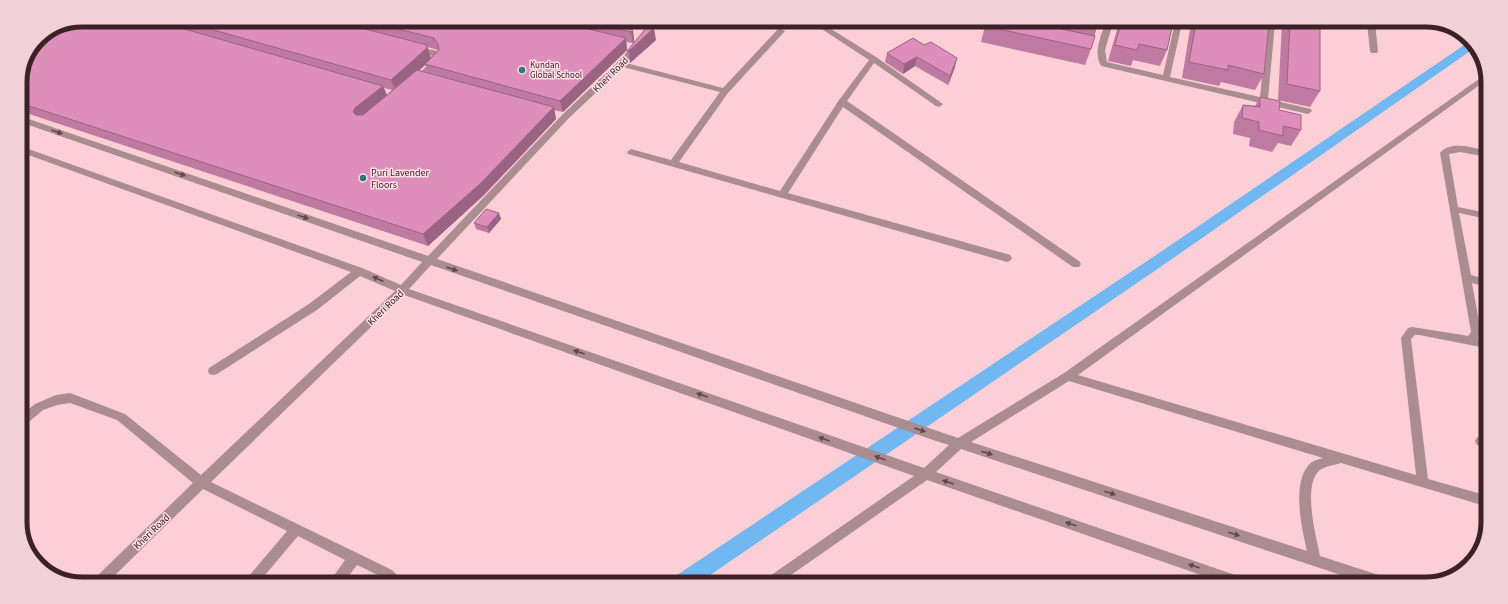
<svg xmlns="http://www.w3.org/2000/svg" width="1508" height="604" viewBox="0 0 1508 604" font-family="'Source Sans 3',sans-serif">
	<style>
		.lines { fill: none; stroke-linecap: round; stroke-linejoin: round }
		.canal { fill: #71b7f1; fill-rule: evenodd }
		.minor { fill: #ab8c91; fill-rule: evenodd }
		.wall { fill: #be7aa0; fill-rule: evenodd }
		.shaded-wall { fill: #9b6382 }
		.building { fill: #dd8eba; stroke: #9b6382 }
		.oneway { fill: #63464c }
		.poi-dot { fill: #317870; stroke: #ffe0e6; stroke-width: 1.5 }
		.labels { text-anchor: middle; stroke-width: 3; stroke-linejoin: round; paint-order: stroke }
		.far-poi-label { font-size: 9px; fill: #3c2127; stroke: #ffe0e6; text-anchor: start }
		.street-label { font-size: 10px; fill: #3c2127; stroke: #ffe0e6 }
		.poi-label { font-size: 10px; fill: #3c2127; stroke: #ffe0e6; text-anchor: start }
		.rim { fill: none; stroke: #3c2127; stroke-width: 5 }
	</style>
	<rect width="100%" height="100%" fill="#fccfd7"/>
	<g class="lines">
		<path class="canal" d="M1470,41l6,6 -304,212 -472,323h-25l2,-7 485,-324z"/>
		<path class="minor" d="M654,21h7l-35,42 97,25 55,-59h3l4,2 -57,62 -49,69 101,29 59,-91 30,-40 -58,-38h9l56,35 67,47 -4,3 -3,-1 -62,-43 -27,38 232,160 2,3 -2,3h-6l-230,-160 -55,86 219,61 3,1 2,3 -2,3 -3,1 -379,-108 -1,-2 4,-3 40,11 49,-68 -97,-25 -55,52 -131,140 521,179 106,-65 422,-299 2,5 -410,296 338,100 -15,-137 7,-10 4,-1 51,8 5,1 3,-4 -31,-179c11,-13 34,-5 47,-2v6l-27,-5 -11,2 9,53 29,6v6l-28,-6 12,62 15,4v8l-14,-4 9,50 -3,5 8,2v8l-67,-13h-4l-4,4 17,140 57,16v11l-144,-43c-7,2 -15,3 -21,7 -18,14 -4,66 0,86l68,22 5,2 1,4h-26l-407,-135 -25,23 308,106 5,2 1,4 -26,-1 -297,-103 -146,102h-16l2,-4 147,-102 -510,-181 -193,187 181,88 7,7 2,4h-14l-3,-3 -27,-13 -12,16h-14l2,-4 12,-17 -47,-24 -38,45h-14l2,-4 39,-46 -84,-42 -94,92h-15l2,-4 97,-94 -76,-63 -47,-17 -13,2 -14,5 -19,16 -4,2v-12l15,-12 21,-9 14,-2 55,21 76,61 194,-184 -35,-15 -43,34 -100,64 -4,1 -4,-1 -1,-3 1,-3 100,-64 42,-32 -331,-120v-6l342,122 39,17 21,-23 -402,-140v-6l408,140 134,-141 56,-53zM431,265l505,176 13,4 -25,23 -515,-179zM1069,381l254,77c-3,1 -8,2 -11,4 -22,17 -10,67 -5,89l-336,-109z
			M981,22h8l-2,3 14,4 -4,2 -17,-3 -1,-2z
			M1105,23h8l-8,27 2,12 56,13 12,-52h7l-12,54 90,20 7,-74h8l-7,76 43,10 1,2 -4,3 -207,-48c-8,-14 0,-29 4,-43z
			M1367,23h8l3,28 -1,2h-6l-1,-2z
			M413,46l25,5 3,5 -1,7 -22,20h-3l-4,-2 22,-21v-4l-20,-6z
			M1481,436l4,1v10l-8,-2 -2,-4 2,-4z"/>
	</g>
	<path class="wall" d="M82,20l520,1 31,9 1,12 -1,1 -7,-1 1,8 -64,62 -9,-2 2,9 -72,76 -56,51 -408,-135v-33zM427,47l11,3 -7,7zM425,65l3,8 -9,-2zM384,88l8,2 -5,5z
		M986,22l112,1 -7,26 -6,16 -104,-23z
		M1119,23h54l-6,27 -7,16 -27,-6 -2,6 -23,-5z
		M1191,23h78l-5,51 -9,16 -34,-8 -2,4 -37,-8z
		M1282,23h38v68l-10,16 -32,-7z
		M913,38l42,29 -7,18 -33,-19 -12,8 -18,-12 2,-9z
		M656,40l-26,23 -1,-1 -2,-11z
		M1260,97l19,13 22,20 -10,16 -13,-3 -6,9 -23,-6 1,-8 -17,-4 1,-12 9,-17 12,1z
		M501,219l-12,14 -13,-4 -2,-6z"/>
	<path class="shaded-wall" d="M654,28l2,12 -26,23 -1,-12z
		M633,30l1,12 -1,1 -2,-11z
		M626,38l1,12 -64,62 -3,-11z
		M427,45l4,14 -6,5v1l-29,26 -5,-11z
		M917,57l-2,9 -12,8 1,-10z
		M957,58l-2,9 -7,18 2,-9z
		M383,86l5,12 -28,22 -7,-8 2,-4z
		M554,107l2,12 -72,76 -56,51 -5,-12z
		M499,213l2,6 -12,14 -2,-6z"/>
	<path class="building" d="M82,20h71l230,66 -28,22 -2,4 3,3h7l54,-45 137,37 -74,77 -57,50 -403,-131v-25l16,-35 31,-17z
		M178,20l156,1 93,24v3l-36,32z
		M366,21h189l71,17 -66,63 -135,-37 14,-14 -1,-6 -4,-6z
		M585,21h17l31,9 -2,2z
		M986,22h42l67,14 -4,13 -106,-23z
		M1064,22h33l1,1 -2,6z
		M1121,23h52l-6,27 -28,-6 -2,6 -22,-5z
		M1196,23h73l-5,51 -36,-9v5l-39,-8z
		M1290,23h30v68l-33,-7z
		M647,27l7,1 -25,23h-2z
		M913,38l11,7 7,-3 26,16 -7,18 -33,-19 -13,7 -17,-11z
		M1260,97l20,4 -1,9 22,5v15l-18,-4v10l-24,-6v-8l-17,-4 1,-13 17,2z
		M486,209l13,4 -12,14 -13,-4z"/>
	<defs><path id="oneway-solid" d="M-6-.8H1V-3.2L6.5 0L1 3.2V.8H-6Z"/></defs>
	<g class="oneway">
		<use href="#oneway-solid" transform="translate(57 132) rotate(19)"/>
		<use href="#oneway-solid" transform="translate(180 174) rotate(19)"/>
		<use href="#oneway-solid" transform="translate(303 217) rotate(19)"/>
		<use href="#oneway-solid" transform="translate(452 269) rotate(19)"/>
		<use href="#oneway-solid" transform="translate(378 279) rotate(-156)"/>
		<use href="#oneway-solid" transform="translate(579 352) rotate(-161)"/>
		<use href="#oneway-solid" transform="translate(702 395) rotate(-161)"/>
		<use href="#oneway-solid" transform="translate(920 430) rotate(19)"/>
		<use href="#oneway-solid" transform="translate(824 439) rotate(-161)"/>
		<use href="#oneway-solid" transform="translate(987 453) rotate(18)"/>
		<use href="#oneway-solid" transform="translate(880 458) rotate(-160)"/>
		<use href="#oneway-solid" transform="translate(948 482) rotate(-161)"/>
		<use href="#oneway-solid" transform="translate(1110 493) rotate(18)"/>
		<use href="#oneway-solid" transform="translate(1071 524) rotate(-161)"/>
		<use href="#oneway-solid" transform="translate(1234 534) rotate(18)"/>
		<use href="#oneway-solid" transform="translate(1194 566) rotate(-161)"/>
	</g>
	<g class="poi-dot">
		<circle cx="522" cy="70" r="4"/>
		<circle cx="363" cy="178" r="4"/>
	</g>
	<g class="labels">
		<g class="far-poi-label">
			<text x="530" y="68">Kundan<tspan x="530" dy="10">Global School</tspan></text>
		</g>
		<g class="street-label">
			<text transform="translate(610 74) rotate(-45)" y="4">Kheri Road</text>
			<text transform="translate(385 307) rotate(-44)" y="4">Kheri Road</text>
			<text transform="translate(151 531) rotate(-44)" y="4">Kheri Road</text>
		</g>
		<g class="poi-label">
			<text x="371" y="176">Puri Lavender<tspan x="371" dy="12">Floors</tspan></text>
		</g>
	</g>
	<path d="M0 0H1508V604H0ZM82 27H1426A55 55 0 0 1 1481 82V522A55 55 0 0 1 1426 577H82A55 55 0 0 1 27 522V82A55 55 0 0 1 82 27Z" fill="#efd1d7" fill-rule="evenodd"/>
	<path class="rim" d="M82 27H1426A55 55 0 0 1 1481 82V522A55 55 0 0 1 1426 577H82A55 55 0 0 1 27 522V82A55 55 0 0 1 82 27Z"/>
</svg>
